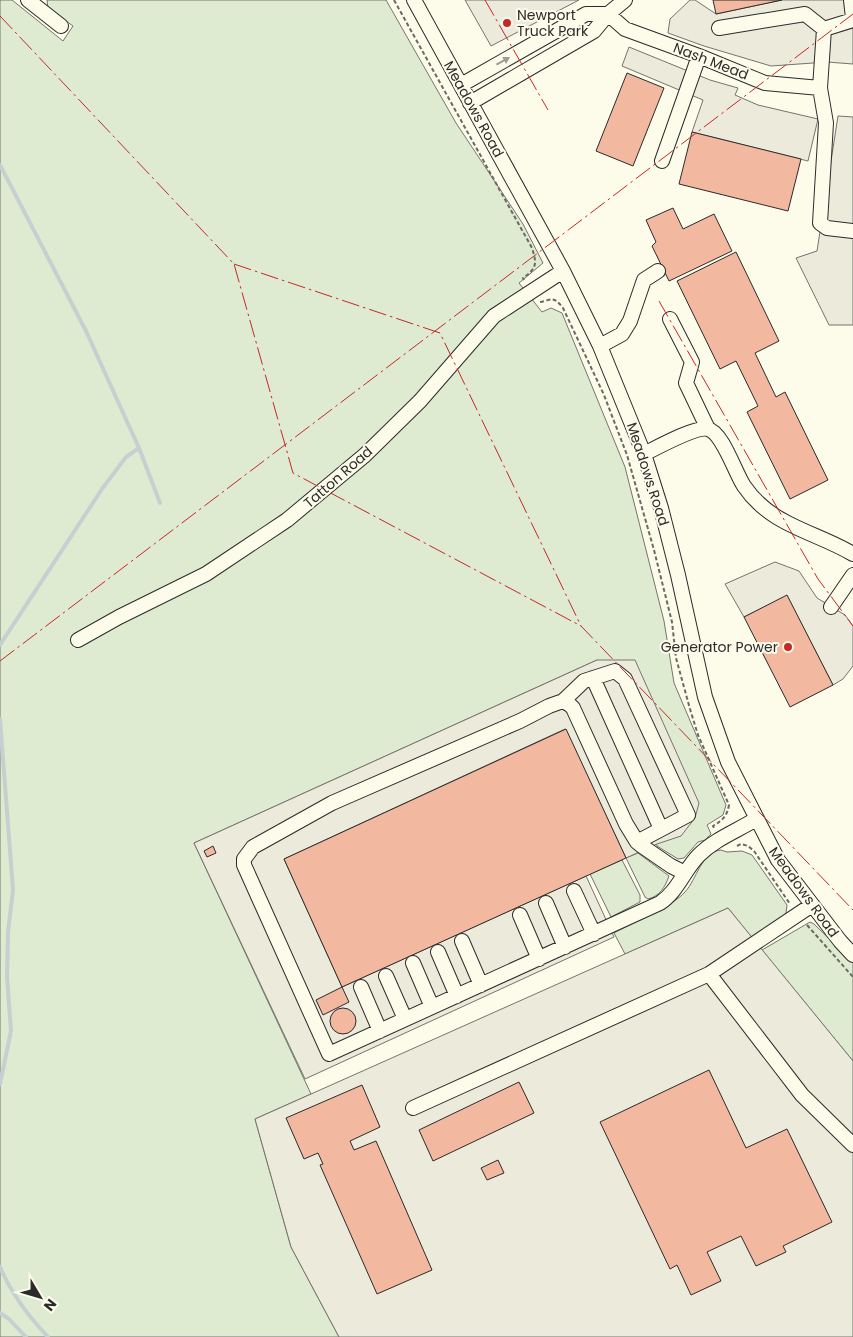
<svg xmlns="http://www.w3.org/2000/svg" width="853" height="1337" viewBox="0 0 853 1337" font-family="Poppins,sans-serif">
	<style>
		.green { fill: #deebd1; stroke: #74746e }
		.parking { fill: #eceadb; stroke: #74746e }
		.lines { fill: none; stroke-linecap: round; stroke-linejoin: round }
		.stream { stroke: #c7d0d0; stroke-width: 4 }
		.building { fill: #f2b8a0; stroke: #2b2b2b }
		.minor-casing { stroke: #2b2b2b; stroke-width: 16 }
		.path { stroke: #6a6964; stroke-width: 2; stroke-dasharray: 4 2.5; stroke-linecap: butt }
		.minor { stroke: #fdfbea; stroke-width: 14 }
		.power { stroke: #c62828; stroke-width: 1; stroke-dasharray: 18 4 2.5 4; stroke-linecap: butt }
		.oneway { fill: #9e9d94 }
		.poi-dot { fill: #c62828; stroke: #fdfbea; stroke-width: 2 }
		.labels { text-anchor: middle; stroke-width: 4; stroke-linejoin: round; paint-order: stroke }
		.poi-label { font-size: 14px; fill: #2b2b2b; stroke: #fdfbea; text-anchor: start }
		.street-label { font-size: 14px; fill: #2b2b2b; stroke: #fdfbea }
	</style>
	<rect width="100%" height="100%" fill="#fdfbea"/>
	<path class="green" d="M0,0h12l51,41 10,-15 -25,-18 -1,-8h339l70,123 67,101 20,39 -24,20 23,29 9,-4 11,5 63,154 39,154 10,62 52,122 -3,10 -16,10 4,9 -6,6 -7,2 -14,16 -6,1 -21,-13 -60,-186 -403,183 117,251 -56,25 36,128 48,90h-339z
		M721,850l6,2 15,-1 10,4 35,50 -1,8 -5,6 -28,20 -25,-31 -103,46 -11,-21c18,-10 59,-27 71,-41 12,-13 16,-40 36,-42z
		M638,853l31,23c-4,11 -9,20 -21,23l-3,-2 -19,-39z
		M622,860l18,35v7l-29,15 -21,-43z
		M810,922l4,2 39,38v99l-91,-111z"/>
	<path class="parking" d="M465,0h114l-88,46z
		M690,0h5l21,14 66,-14h71v64l-26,-2 -56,4 -67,-20 -36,-13 2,-14z
		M629,47l81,33 28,8 -3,7 23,10 60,14 -10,42 -116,-29 11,-32 -81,-34z
		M838,116l15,1v208h-24l-33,-67 21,-7z
		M775,562l24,9 18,27 28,17 8,11v40l-10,13 -10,6 -46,-89 -43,21 -19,-33z
		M597,660h38l64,143 -4,15 -14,18 -24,8 -31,14 -61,-129 -281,130 58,128 244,-111 28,61 -309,142 -111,-236z
		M728,908l125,153v276h-514l-48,-90 -36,-128z"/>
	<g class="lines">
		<path class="stream" d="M0,165l86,166 53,117 21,55
			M0,645l102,-156 24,-32 13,-9
			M0,719l13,171 -5,42 -1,45 4,54 -11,53
			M0,1267c11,26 29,50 48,70
			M0,1313l9,6 17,18"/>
	</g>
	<path class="building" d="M713,0h69l-66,14z
		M627,73l37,15 -31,78 -37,-15z
		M692,132l109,27 -13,52 -109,-27z
		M673,208l10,21 31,-15 18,37 -63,30 -17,-35 4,-4 -10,-22z
		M736,252l43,89 -24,12 21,44 9,-5 43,88 -38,19 -43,-87 11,-6 -22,-45 -16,8 -43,-88z
		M787,595l46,90 -43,22 -46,-90z
		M566,729l60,129 -284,129 -58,-128z
		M213,846l3,7 -9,4 -3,-6z
		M342,987l7,15 -26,13 -7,-15z
		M330 1021a13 13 0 1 1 26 0a13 13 0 1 1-26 0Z
		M709,1070l37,78 41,-19 45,93 -49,24 3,6 -30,14 -15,-30 -34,16 14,29 -30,14 -14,-30 -7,4 -70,-147z
		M519,1082l15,31 -101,48 -14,-31z
		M362,1085l18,42 -30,14 4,9 22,-9 56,129 -55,24 -57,-129 3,-1 -5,-11 -14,6 -18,-41z
		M498,1160l6,13 -17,7 -6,-12z"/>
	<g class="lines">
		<defs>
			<path id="minor" d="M28,0l33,26
				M414,0l149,271 37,75 44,108 17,54 17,67 27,122 23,65 50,98 62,81 13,14
				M851,0l2,18
				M719,28l86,-14 19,15 -4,59 6,35 -6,100 7,5 26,3
				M824,29l29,-9
				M461,85l125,-71h22l17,15 74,27 66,27 55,5
				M470,103l124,-72 14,-17 17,-14
				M662,161l37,-105
				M670,319l22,43 -6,21 22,46
				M600,346l22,-12 8,-13 14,-41 14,-9
				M644,454c12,-6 52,-28 64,-25 15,4 27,44 36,57 27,40 70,45 109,68
				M831,607l22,-32
				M78,640l41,-23 87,-43 81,-54 78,-65 55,-54 74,-85 69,-45
				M593,678l68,151
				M563,701l21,-20 31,-10 10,8 63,136 -51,27
				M685,873l-14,-7 -29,-20 -5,-4 -11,-18 -53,-116 -3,-3 -7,-4 -14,5 -29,15 -188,82 -79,44 -9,12v6l85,189 331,-151c18,-12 24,-33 39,-48 16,-16 38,-24 57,-36
				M574,891l20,43
				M546,903l19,44
				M520,915l19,44
				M462,941l19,44
				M438,952l19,44
				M413,963l19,44
				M709,974l93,121 51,50
				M386,976l19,43
				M361,987l19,44
				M413,1108l296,-134 103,-69"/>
		</defs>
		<use href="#minor" class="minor-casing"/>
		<path class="path" d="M394,0l138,248c5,16 5,20 -9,30l1,2
			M540,302c12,-2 13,-7 23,6l41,87 23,60 27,95 18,72 4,36 14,51 8,26 31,70c-2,11 -6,15 -16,21l1,2
			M737,846l4,-2 7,2 6,5 36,53
			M807,925l46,52"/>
		<use href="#minor" class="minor"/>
		<path class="power" d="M485,0l63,110
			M0,16l234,248 59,209 288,153
			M234,264l206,69 141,293 272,284
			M659,301l159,278 35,47
			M0,661l853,-647"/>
	</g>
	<defs><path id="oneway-solid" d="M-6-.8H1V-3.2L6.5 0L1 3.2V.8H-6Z" transform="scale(1.25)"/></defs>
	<use class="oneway" href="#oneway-solid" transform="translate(503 61) rotate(-29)"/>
	<g class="poi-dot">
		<circle cx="507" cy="23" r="5"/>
		<circle cx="788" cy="647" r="5"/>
	</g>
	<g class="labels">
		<g class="poi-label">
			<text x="517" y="20">Newport<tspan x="517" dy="16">Truck Park</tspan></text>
			<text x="778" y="652" text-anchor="end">Generator Power</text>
		</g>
		<g class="street-label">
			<text transform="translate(711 61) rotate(21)" y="5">Nash Mead</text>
			<text transform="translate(474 109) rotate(61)" y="5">Meadows Road</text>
			<text transform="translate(648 474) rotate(72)" y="5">Meadows Road</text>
			<text transform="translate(338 477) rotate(-41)" y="5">Tatton Road</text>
			<text transform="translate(804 892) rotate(54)" y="5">Meadows Road</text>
		</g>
	</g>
	<g transform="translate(40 1297) rotate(128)" stroke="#fdfbea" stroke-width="4" paint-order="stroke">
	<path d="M0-4L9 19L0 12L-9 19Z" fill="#2b2b2b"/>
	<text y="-8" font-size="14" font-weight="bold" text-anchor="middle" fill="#2b2b2b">N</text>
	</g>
</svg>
